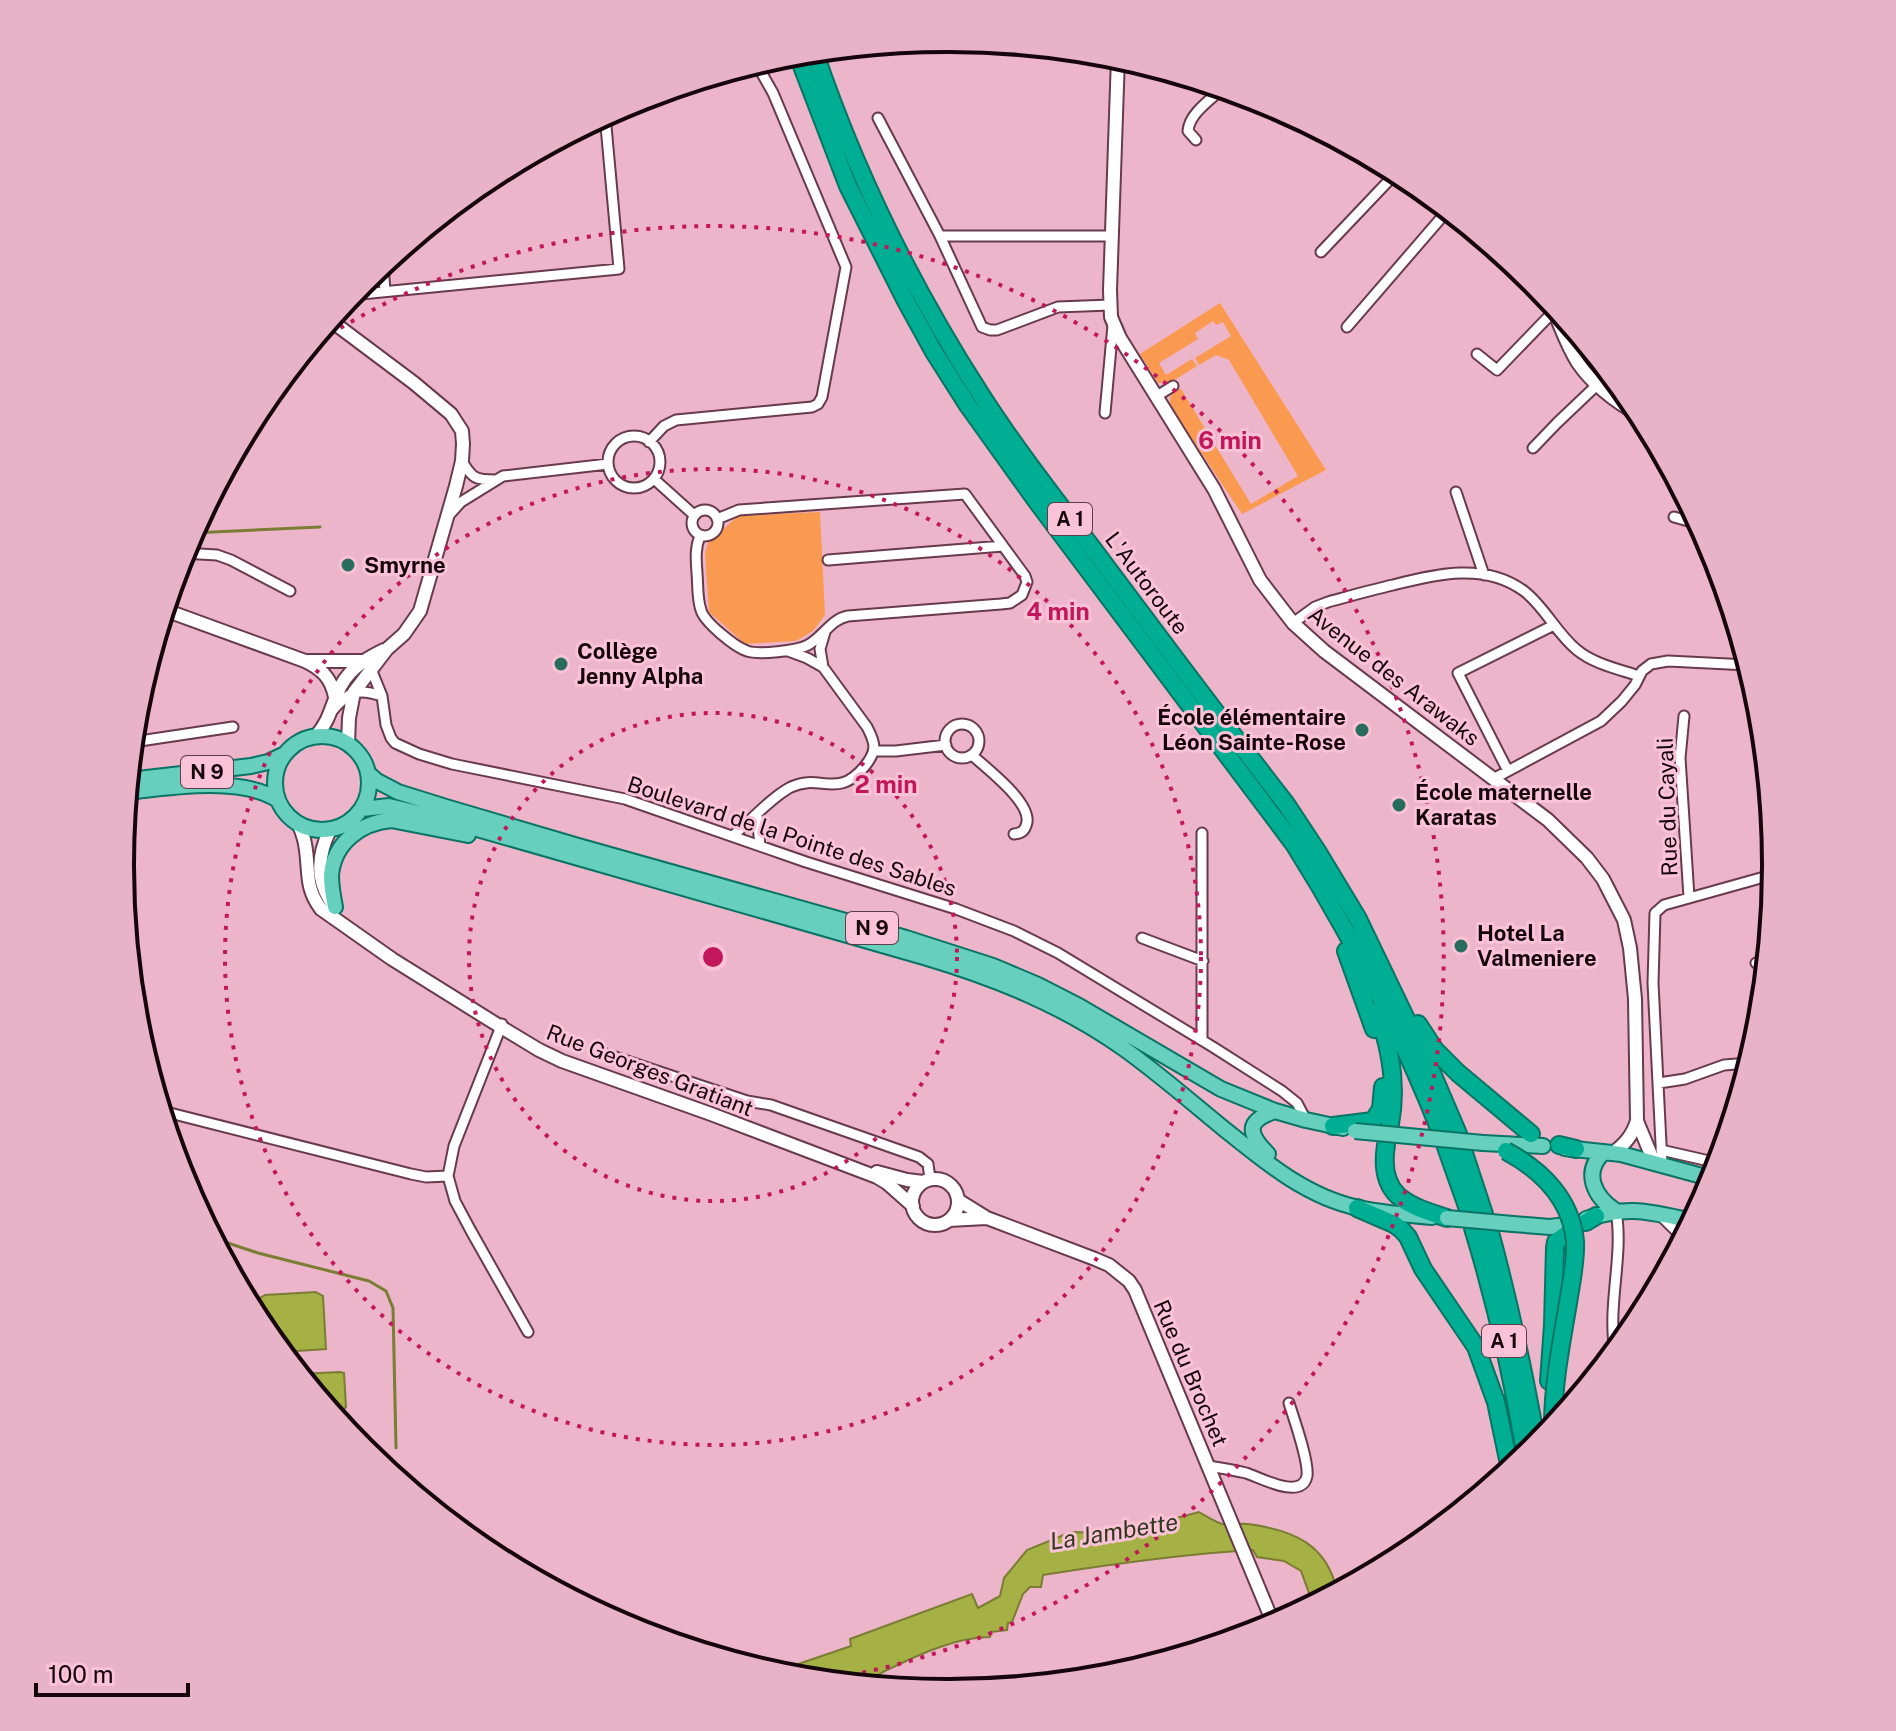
<svg xmlns="http://www.w3.org/2000/svg" width="1896" height="1731" viewBox="0 0 1896 1731" font-family="'Public Sans',sans-serif">
	<style>
		.green { fill: #fa9950 }
		.water { fill: #a5b144; stroke: #7a7d33; stroke-width: 2 }
		.lines { fill: none; stroke-linecap: round; stroke-linejoin: round }
		.stream { stroke: #7a7d33; stroke-width: 3 }
		.street-casing { stroke: #683a4c; stroke-width: 13 }
		.secondary-casing { stroke: #683a4c; stroke-width: 16 }
		.primary-casing { stroke: #087464; stroke-width: 18 }
		.highway-casing { stroke: #087464; stroke-width: 20 }
		.street { stroke: #fff; stroke-width: 9 }
		.secondary { stroke: #fff; stroke-width: 12 }
		.primary { stroke: #66cfbe; stroke-width: 14 }
		.highway { stroke: #00af93; stroke-width: 16 }
		.primary-bridge-casing { stroke: #087464; stroke-width: 18; stroke-linecap: butt }
		.highway-bridge-casing { stroke: #087464; stroke-width: 20; stroke-linecap: butt }
		.primary-bridge { stroke: #66cfbe; stroke-width: 14 }
		.highway-bridge { stroke: #00af93; stroke-width: 16 }
		.ring { fill: none; stroke: #c2185b; stroke-width: 4; stroke-dasharray: 4 8 }
		.poi-dot { fill: #296c5d; stroke: #fac2d6; stroke-width: 3 }
		.labels { text-anchor: middle; stroke-width: 6; stroke-linejoin: round; paint-order: stroke }
		.shield { fill: #fac2d6; stroke: #5a3e49; stroke-width: 2 }
		.shield-label { font-size: 20px; font-weight: bold; fill: #16050c }
		.poi-label { font-size: 22px; font-weight: bold; fill: #16050c; stroke: #fac2d6; text-anchor: start }
		.street-label { font-size: 22px; fill: #16050c; stroke: #fac2d6 }
		.water-label { font-size: 24px; font-style: italic; fill: #33361f; stroke: #fac2d6 }
		.rim { fill: none; stroke: #16050c; stroke-width: 4 }
		.centre { fill: #c2185b; stroke: #fac2d6; stroke-width: 4 }
		.ring-label { font-size: 24px; text-anchor: middle; font-weight: bold; fill: #c2185b; stroke: #fac2d6; stroke-width: 6; stroke-linejoin: round; paint-order: stroke }
	</style>
	<rect width="100%" height="100%" fill="#edb5c9"/>
	<path class="green" d="M1220,303l106,167 -84,44 -71,-107c-2,-8 -1,-12 4,-18h6l70,115 47,-28 -69,-116 -13,-5 -17,10 -4,-7 36,-22 -8,-14 -7,3 -3,-4 -18,12 3,6 -39,24 7,12 26,-16 5,7 -26,16 -13,1 -18,-29z
		M820,512l5,103 -12,16 -17,10 -51,3 -36,-32 -4,-59 3,-10 30,-27z"/>
	<path class="water" d="M316,1292l7,4 3,53 -44,3 -26,-33 -1,-18 10,-6z
		M340,1372l4,1 2,34 -3,3h-13l-30,-36z
		M1199,1512c7,4 16,10 23,12 8,1 17,-1 26,0 45,6 79,20 89,67l-24,13 -12,-33 -17,-10 -27,-4 -4,-7c-70,4 -141,14 -210,25l-2,12h-11l-7,7 -11,28 -4,1 -1,7 -16,2 -1,5c-35,0 -74,19 -105,34 -7,3 -14,10 -21,13 -10,3 -79,-7 -92,-11l79,-27 -1,-7 122,-45 6,14 22,-12 4,-18 23,-28 44,-18 48,1z"/>
	<g class="lines">
		<path class="stream" d="M192,533l128,-6
			M213,1238l45,15 111,28 17,10 7,17 3,140"/>
		<defs>
			<path id="street" d="M878,118l62,118 42,91 8,3h7l61,-23 52,-2
				M1196,140l-8,-9c1,-17 22,-31 35,-43
				M940,236h172
				M1321,252l76,-80
				M383,264l2,27
				M351,295l268,-26 -14,-154
				M1347,327l101,-117
				M1477,354l20,16 57,-59
				M1157,396l16,-10
				M1105,413l8,-88
				M608 462a26 26 0 1 1 52 0a26 26 0 1 1-52 0Z
				M649,442l15,-16 12,-6 136,-13 6,-3 4,-7 24,-130 -73,-174 -17,-30
				M1533,448l24,-25 41,-39
				M462,461c10,17 13,19 33,19
				M654,479l40,36
				M1456,492l28,83
				M692 523a13 13 0 1 1 26 0a13 13 0 1 1-26 0Z
				M451,513l10,-11 42,-26 105,-12
				M1674,517l25,7
				M700,536c-5,12 -4,23 -3,37 1,11 0,26 4,37 3,12 34,37 46,41 11,4 50,0 61,-6 15,-8 23,-26 40,-29l153,-12 9,-1 12,-8 5,-13 -2,-6 -60,-82 -226,16 -22,9
				M182,553l35,2 14,5 59,31
				M828,560l175,-14
				M1293,623l22,-16 13,-5c22,-6 43,-12 65,-17 43,-11 92,-23 131,6 21,16 32,42 53,59 17,14 41,19 62,26
				M823,667l-3,-18 5,-17
				M371,669l11,27 4,29 5,13 4,5 24,11 33,10 173,35 181,63 150,47 58,22 44,22 155,94 69,44 15,12 9,17
				M333,710c16,-19 25,-22 49,-14
				M1684,716l-4,42 9,139
				M945 741a17 17 0 1 1 34 0a17 17 0 1 1-34 0Z
				M133,742l100,-15
				M874,751h22l50,-6
				M972,755c15,14 58,46 55,67 -2,9 -5,11 -13,12
				M1508,771l-50,-98 96,-48
				M1493,779l108,-58 21,-20 13,-16 7,-14 9,-7 17,-3 80,4
				M757,814l3,32
				M734,835c16,-14 39,-39 57,-48 30,-14 46,13 74,-21 12,-15 11,-22 2,-39l-44,-60 -16,-9 -19,-7
				M1142,938l61,23
				M1756,963l10,-3
				M1754,1021l2,19
				M502,1024l-48,122 -6,30 7,25 16,30 57,101
				M1202,1040v-207
				M606,1054l141,47 24,4 148,52 9,7 2,15
				M1659,1083l26,-4 39,-14 25,-2
				M162,1111l249,63 15,3 22,-1
				M1661,1150l57,13
				M1662,1164l-9,-181 2,-70 9,-8 111,-31
				M1661,1216l22,22
				M1615,1351c-8,-47 9,-95 1,-140
				M1208,1466c13,2 25,4 38,7 13,4 56,28 61,3 2,-15 -13,-57 -18,-73"/>
			<path id="secondary" d="M1118,57l-8,233 1,27 9,21 94,151 46,91 33,43 31,28 224,169 39,38 16,21 21,41 6,28 5,51 2,122 17,41
				M1548,299c11,21 17,44 30,64 15,22 41,41 64,54
				M330,320l84,63 37,31 11,17 1,13 -1,17 -6,25 -36,125 -16,23 -17,15 -33,43 -5,26 -1,25
				M165,610l140,51c17,8 26,17 30,36
				M308,661h56
				M317,735c12,-15 13,-24 20,-41 9,-23 26,-34 47,-44
				M299,824c2,7 5,13 6,20 5,26 -1,43 16,65l71,50 109,68 38,23 23,11 149,53 166,63 10,6 26,23
				M330,830c-13,26 -14,52 4,76
				M1613,1153c12,-9 19,-17 24,-32
				M877,1172l30,8 16,2
				M912 1202a23 23 0 1 1 46 0a23 23 0 1 1-46 0Z
				M958,1200l29,18 108,41 14,6 20,16 6,9 139,335
				M949,1220l37,-2"/>
			<path id="primary" d="M275 783a47 47 0 1 1 94 0a47 47 0 1 1-94 0Z
				M369,774l8,7 21,11 48,15 132,39 328,92 87,28 45,19 41,21 142,83 54,22 31,9 37,8
				M129,780l122,-14 17,-4 15,-7
				M128,792c43,-5 112,-16 150,8
				M362,809l27,-3 50,12 485,139c71,21 138,48 199,91 35,25 67,53 100,80 41,33 83,69 136,80 23,5 48,7 73,9
				M335,907c-2,-10 -4,-21 -4,-32 3,-32 29,-52 60,-55l77,15
				M1483,1143l60,3
				M1565,1148l56,6 92,25
				M1604,1152c-22,20 -10,45 12,59
				M1268,1154c-21,-21 -22,-33 7,-43
				M1586,1219c44,-14 63,-7 106,2
				M1513,1224l37,3 16,-2"/>
			<path id="highway" d="M814,51c41,121 98,237 167,344 36,56 78,109 118,162 62,83 124,166 187,247l31,47 41,68 73,152 27,63
				M797,53l51,133 59,117 27,49 33,52 71,99 256,341c58,92 107,188 147,289
				M1346,951l28,78
				M1377,1012c14,36 20,74 13,112
				M1418,1024l17,26 23,23 73,61
				M1333,1126l40,-5 8,-12 2,-22
				M1386,1145c-8,50 19,60 61,73
				M1559,1145l17,4
				M1446,1147l23,65
				M1462,1147l22,67
				M1357,1208l37,16 7,5 7,8 15,32 53,78 20,55 14,67
				M1586,1222l10,-6
				M1473,1228c23,75 40,151 53,229
				M1489,1229c20,72 35,144 48,217
				M1549,1381l4,-56 2,-77 1,-6 12,-9"/>
		</defs>
		<use href="#street" class="street-casing"/>
		<use href="#secondary" class="secondary-casing"/>
		<use href="#primary" class="primary-casing"/>
		<use href="#highway" class="highway-casing"/>
		<use href="#street" class="street"/>
		<use href="#secondary" class="secondary"/>
		<use href="#primary" class="primary"/>
		<use href="#highway" class="highway"/>
		<defs>
			<path id="primary-bridge" d="M1355,1131l128,12
				M1447,1218l66,6"/>
			<path id="highway-bridge" d="M1506,1151c35,19 65,48 69,90 1,21 -4,42 -7,62 -7,41 -15,82 -15,123"/>
		</defs>
		<use href="#primary-bridge" class="primary-bridge-casing"/>
		<use href="#highway-bridge" class="highway-bridge-casing"/>
		<use href="#primary-bridge" class="primary-bridge"/>
		<use href="#highway-bridge" class="highway-bridge"/>
	</g>
	<g class="ring">
		<circle cx="713" cy="957" r="244"/>
		<circle cx="713" cy="957" r="488"/>
		<path d="M310 347A731 731 0 1 1 821 1680"/>
	</g>
	<g class="poi-dot">
		<circle cx="348" cy="565" r="8"/>
		<circle cx="561" cy="664" r="8"/>
		<circle cx="1362" cy="730" r="8"/>
		<circle cx="1399" cy="805" r="8"/>
		<circle cx="1461" cy="946" r="8"/>
	</g>
	<g class="labels">
		<g class="shield">
			<rect x="1048" y="503" width="44" height="32" rx="6"/>
			<rect x="181" y="756" width="52" height="32" rx="6"/>
			<rect x="846" y="912" width="52" height="32" rx="6"/>
			<rect x="1482" y="1325" width="44" height="32" rx="6"/>
		</g>
		<g class="shield-label">
			<text x="1070" y="526">A 1</text>
			<text x="207" y="779">N 9</text>
			<text x="872" y="935">N 9</text>
			<text x="1504" y="1348">A 1</text>
		</g>
		<g class="poi-label">
			<text x="364" y="573">Smyrne</text>
			<text x="577" y="659">Collège<tspan x="577" dy="25">Jenny Alpha</tspan></text>
			<text x="1346" y="725" text-anchor="end">École élémentaire<tspan x="1346" dy="25">Léon Sainte-Rose</tspan></text>
			<text x="1415" y="800">École maternelle<tspan x="1415" dy="25">Karatas</tspan></text>
			<text x="1477" y="941">Hotel La<tspan x="1477" dy="25">Valmeniere</tspan></text>
		</g>
		<g class="street-label">
			<text transform="translate(1147 583) rotate(53)" y="8">L'Autoroute</text>
			<text transform="translate(1394 676) rotate(38)" y="8">Avenue des Arawaks</text>
			<text transform="translate(1667 807) rotate(-92)" y="8">Rue du Cayali</text>
			<text transform="translate(792 836) rotate(18)" y="8">Boulevard de la Pointe des Sables</text>
			<text transform="translate(650 1070) rotate(21)" y="8">Rue Georges Gratiant</text>
			<text transform="translate(1191 1373) rotate(67)" y="8">Rue du Brochet</text>
		</g>
		<g class="water-label">
			<text transform="translate(1114 1532) rotate(-9)" y="8">La Jambette</text>
		</g>
	</g>
	<path d="M0 0H1896V1731H0ZM947 52H949A813 813 0 0 1 1762 865V866A813 813 0 0 1 949 1679H947A813 813 0 0 1 134 866V865A813 813 0 0 1 947 52Z" fill="#e8b3c6" fill-rule="evenodd"/>
	<path class="rim" d="M947 52H949A813 813 0 0 1 1762 865V866A813 813 0 0 1 949 1679H947A813 813 0 0 1 134 866V865A813 813 0 0 1 947 52Z"/>
	<circle cx="713" cy="957" r="12" class="centre"/>
	<g class="ring-label">
		<text x="1230" y="449">6 min</text>
		<text x="1058" y="620">4 min</text>
		<text x="886" y="793">2 min</text>
	</g>
	<path d="M36 1683v12h152v-12" fill="none" stroke="#16050c" stroke-width="4"/>
	<text x="48" y="1683" font-size="24" fill="#16050c" stroke="#fac2d6" stroke-width="6" paint-order="stroke">100 m</text>
</svg>
